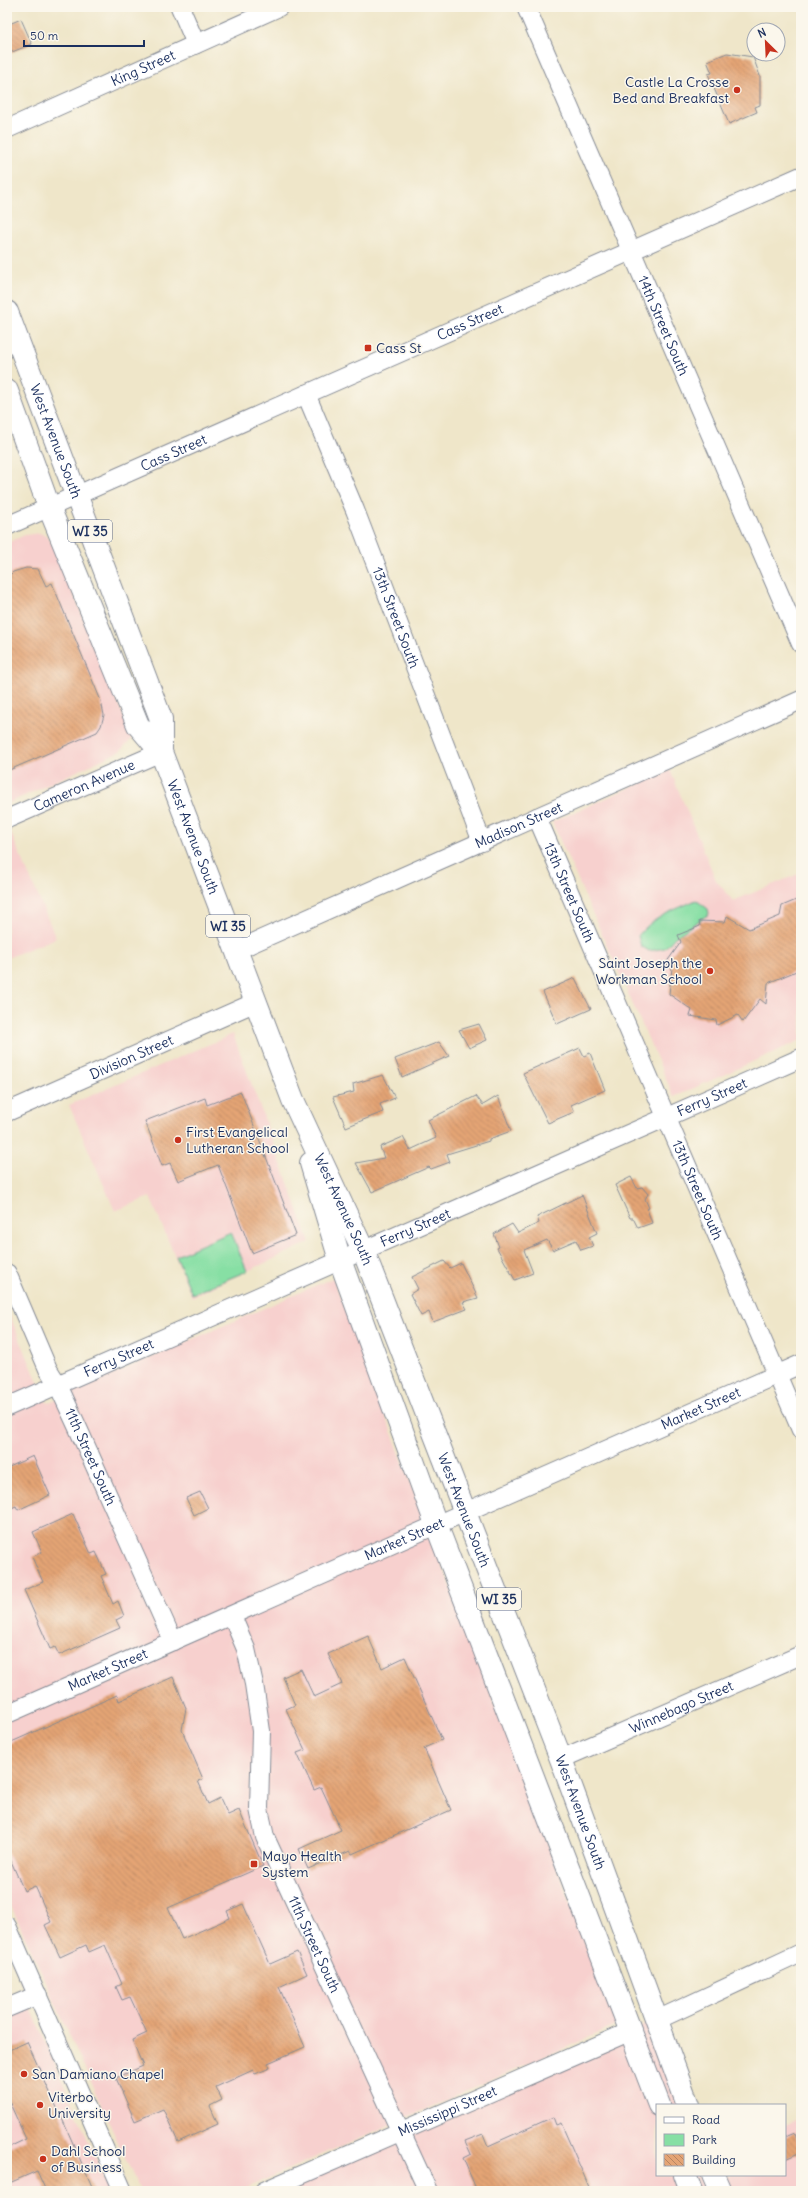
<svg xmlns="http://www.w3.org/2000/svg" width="808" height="2198" viewBox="0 0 808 2198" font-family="Delius,sans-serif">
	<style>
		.built { fill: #f7d0ce }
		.park { fill: #87dfa4; stroke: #518781 }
		.building { fill: url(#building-back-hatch) }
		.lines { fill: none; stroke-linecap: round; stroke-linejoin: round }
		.minor-casing { stroke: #858a94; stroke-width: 20 }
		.major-casing { stroke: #858a94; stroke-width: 24 }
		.minor { stroke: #fff; stroke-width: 18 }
		.major { stroke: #fff; stroke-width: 22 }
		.poi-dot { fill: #c8321e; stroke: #fbf7ec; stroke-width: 1.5 }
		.labels { text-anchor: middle; stroke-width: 3; stroke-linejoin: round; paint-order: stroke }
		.shield { fill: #fbf7ec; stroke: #5e6b89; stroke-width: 1 }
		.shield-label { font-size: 13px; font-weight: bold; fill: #1b2f5e }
		.street-label { font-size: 14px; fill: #1b2f5e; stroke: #fbf7ec }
		.poi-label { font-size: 14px; fill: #1b2f5e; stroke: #fbf7ec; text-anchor: start }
	</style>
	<defs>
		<pattern id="building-back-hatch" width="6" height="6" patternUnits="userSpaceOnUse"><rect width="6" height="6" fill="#e4a475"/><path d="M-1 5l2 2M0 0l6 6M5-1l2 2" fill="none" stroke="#b88663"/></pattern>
	</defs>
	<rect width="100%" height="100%" fill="#fbf7ec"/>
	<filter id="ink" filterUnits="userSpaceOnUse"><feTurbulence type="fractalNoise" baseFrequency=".025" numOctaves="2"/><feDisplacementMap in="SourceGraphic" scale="8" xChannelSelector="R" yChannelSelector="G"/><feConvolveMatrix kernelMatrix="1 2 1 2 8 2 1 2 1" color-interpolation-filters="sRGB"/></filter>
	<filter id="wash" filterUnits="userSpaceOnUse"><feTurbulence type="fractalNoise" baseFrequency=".012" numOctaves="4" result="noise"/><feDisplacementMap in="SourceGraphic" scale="16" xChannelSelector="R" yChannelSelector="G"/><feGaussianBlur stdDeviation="0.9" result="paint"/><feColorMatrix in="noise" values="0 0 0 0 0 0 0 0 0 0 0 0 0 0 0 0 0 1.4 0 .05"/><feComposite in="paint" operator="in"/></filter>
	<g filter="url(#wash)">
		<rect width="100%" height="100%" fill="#efe6c9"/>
		<path class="built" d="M40,533l7,4 6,7 78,190v6l-11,11 -113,53v-261l18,-8z
			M670,770l46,110 17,21 68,-28v167l-127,57 -122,-275z
			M7,824l49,114 -49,20z
			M233,1034l77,208 -118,55 -42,-100 -35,14 -46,-106z
			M333,1278l284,747 -378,166h-99l-133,-294v-588l40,94z
			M31,2008l79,183h-103v-173z
			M657,2020l31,85h-31v70h128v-50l16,-7v73h-537z"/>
		<path class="park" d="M696,900l12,9 1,5 -34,23 -10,11 -16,3 -8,-5 -3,-10c14,-19 37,-26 58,-36z
			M231,1232l16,39 -55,23 -16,-38z"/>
		<g id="blocks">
			<path class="building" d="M21,19l11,25 -25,10v-29z
				M727,53l26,4 7,19v29l-5,2 2,5 -28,12 -21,-50 4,-1 -5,-12z
				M26,568l12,1 8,17 6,-3 49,118 3,14 -3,11 -4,6 -90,39v-193l6,-6z
				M801,898v71l-33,14 -2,21 -6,-5 -17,23 -5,-7 -21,10 -1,-5 -26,-4 2,-6 -23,-16 3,-26 -6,-5 15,-21 -3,-7 22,-9 -1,-5 26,1 2,-6 22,13 31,-13 2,-10z
				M575,978l16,31 -34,15 -14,-32z
				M479,1024l8,16 -18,8 -10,-18z
				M439,1042l10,14 -47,21 -7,-18z
				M580,1048l4,8 6,-3 15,37 -34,15 3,7 -26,11 -25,-50z
				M383,1075l12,23 -15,6 3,8 -37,15 -13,-30 21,-5 -1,-8z
				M241,1092l55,143 -44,18 -34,-88 -40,16 -8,-18 -8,3 -17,-45 60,-23 2,7z
				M476,1096l7,9 15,-9 13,35 -22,8v2l-42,13 3,8 -19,7 -2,-2 -57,25 -16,-29 28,-5 -4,-11 23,-10 7,13 26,-12 -8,-18z
				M631,1177l6,11 5,-1 6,7 -3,5 4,9 -2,1 5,14 -14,5 -5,-10h-3l-15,-33z
				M582,1195l15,38 -8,4 4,9 -12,4 -5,-10 -23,10 -6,-10 -23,10 9,23 -18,7 -18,-32 2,-1 -5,-13 18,-10 6,9 21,-10 -2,-6z
				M444,1261l6,7 11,-5 17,35 -15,4 4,7 -34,13 -4,-10 -8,4 -11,-22 8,-5 -6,-12z
				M33,1456l17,39 -32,15 -2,-4 -9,4v-42z
				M200,1492l8,16 -14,7 -8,-17z
				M73,1514l18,40 5,-2 10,22 -5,2 12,28 5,-3 6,15 -8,4 4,8 -61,27 -4,-8 -5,2 -26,-59 19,-8 -11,-25 10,-5 -9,-20z
				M368,1636l14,32 23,-11 37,83 -18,8 27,62 -99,44 -2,-3 -42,18 -9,-20 42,-19 -20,-43 -7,3 -17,-37 8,-3 -19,-41 9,-4 -12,-28 18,-8 13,28 28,-13 -14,-30z
				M173,1677l13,31 -4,22 21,49 -5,2 10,23 12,-6 8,17 11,-5 24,56 -95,42 14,31 48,-21 -3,-7 16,-7 27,60 27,-12 10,22 -28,13 26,60 -37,16 2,5 -15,6 -2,-4 -37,17 6,13 -12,6 8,18 -40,18 -15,-33 -28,12 -19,-43 27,-12 -11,-26 15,-7 -17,-36 -8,3 -6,-13 6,-3 -17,-39 -16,7 -3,-7 -26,12 -15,-32 6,-3 -16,-36 -11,5 -17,-39v-108l110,-49 2,6z
				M27,2042l37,81 30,68h-48l-9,-20 -30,13v-36l19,-9 -19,-42v-46z
				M553,2117l3,8 5,-2 28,64 -9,4h-103l-14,-33 8,-4 -6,-13 18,-7 5,12z
				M795,2133l6,19 -16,7v-22z"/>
		</g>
	</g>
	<g filter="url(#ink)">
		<use href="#blocks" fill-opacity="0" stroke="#858a94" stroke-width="1"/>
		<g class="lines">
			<defs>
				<g id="minor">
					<path d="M180,7l16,37"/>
					<path id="s1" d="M526,7l275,637"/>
					<path id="s2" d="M7,129l272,-122"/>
					<path id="s3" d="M306,394l49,116 127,332"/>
					<path id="s4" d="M7,526l794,-350"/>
					<path id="s5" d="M537,817l264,613"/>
					<path id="s6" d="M7,819l154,-67"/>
					<path id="s7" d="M237,950l564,-250"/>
					<path id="s8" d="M7,1112l249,-110"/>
					<path id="s9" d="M7,1273l41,96 10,16 19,41 96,215"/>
					<path id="s10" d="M7,1407l794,-349"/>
					<path id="s11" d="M232,1616l14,33 8,35 7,47 -2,78 6,28 163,354"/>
					<path id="s12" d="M7,1714l794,-350"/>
					<path id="s13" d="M561,1759l240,-104"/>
					<path d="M7,1926l116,265"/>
					<path d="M7,2008l31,-13"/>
					<path d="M657,2020l144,-67"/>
					<path id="s14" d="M264,2191l367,-160"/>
				</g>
				<g id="major">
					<path id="s15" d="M7,312l154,407v33"/>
					<path id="s16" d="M7,391l42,116 89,218 23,27 132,348 70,150 198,509 127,346"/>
					<path d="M311,1163l29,97 96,264 223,581"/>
					<path d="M685,2175l6,16"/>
					<path d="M713,2175l7,16"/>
				</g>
			</defs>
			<use href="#minor" class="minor-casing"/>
			<use href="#major" class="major-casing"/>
			<use href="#minor" class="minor"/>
			<use href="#major" class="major"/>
		</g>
	</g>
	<g class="poi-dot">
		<circle cx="737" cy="90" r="4"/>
		<rect x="364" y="344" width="8" height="8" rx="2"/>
		<circle cx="710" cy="971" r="4"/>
		<circle cx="178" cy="1140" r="4"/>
		<rect x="250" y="1860" width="8" height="8" rx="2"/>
		<circle cx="24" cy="2074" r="4"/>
		<circle cx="40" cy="2105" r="4"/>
		<circle cx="43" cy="2159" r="4"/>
	</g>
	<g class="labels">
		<g class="shield">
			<rect x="68" y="520" width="44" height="22" rx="3"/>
			<rect x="206" y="915" width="44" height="22" rx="3"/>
			<rect x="477" y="1588" width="44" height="22" rx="3"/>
		</g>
		<g class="shield-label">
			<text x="90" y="536">WI 35</text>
			<text x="228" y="931">WI 35</text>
			<text x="499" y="1604">WI 35</text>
		</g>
		<g class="street-label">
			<text dy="5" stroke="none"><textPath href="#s2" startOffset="149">King Street</textPath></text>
			<text dy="5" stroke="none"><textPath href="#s4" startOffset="506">Cass Street</textPath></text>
			<text dy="5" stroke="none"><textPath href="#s1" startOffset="347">14th Street South</textPath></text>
			<text dy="5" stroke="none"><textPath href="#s15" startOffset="138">West Avenue South</textPath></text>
			<text dy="5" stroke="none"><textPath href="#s4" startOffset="182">Cass Street</textPath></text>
			<text dy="5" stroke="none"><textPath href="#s3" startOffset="241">13th Street South</textPath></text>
			<text dy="5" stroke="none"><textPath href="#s6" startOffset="84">Cameron Avenue</textPath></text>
			<text dy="5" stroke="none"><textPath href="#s7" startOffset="308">Madison Street</textPath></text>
			<text dy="5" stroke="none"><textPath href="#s16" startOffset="485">West Avenue South</textPath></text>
			<text dy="5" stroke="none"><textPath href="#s5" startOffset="82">13th Street South</textPath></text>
			<text dy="5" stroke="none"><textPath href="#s8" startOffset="136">Division Street</textPath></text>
			<text dy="5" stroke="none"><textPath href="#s10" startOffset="770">Ferry Street</textPath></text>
			<text dy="5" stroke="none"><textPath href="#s5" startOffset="406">13th Street South</textPath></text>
			<text dy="5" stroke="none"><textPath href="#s16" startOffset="887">West Avenue South</textPath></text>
			<text dy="5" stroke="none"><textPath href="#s10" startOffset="446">Ferry Street</textPath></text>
			<text dy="5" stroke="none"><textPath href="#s10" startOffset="122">Ferry Street</textPath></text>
			<text dy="5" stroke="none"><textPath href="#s12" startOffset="758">Market Street</textPath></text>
			<text dy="5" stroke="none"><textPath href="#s9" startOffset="202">11th Street South</textPath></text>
			<text dy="5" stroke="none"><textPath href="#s16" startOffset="1211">West Avenue South</textPath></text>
			<text dy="5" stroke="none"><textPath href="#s12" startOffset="434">Market Street</textPath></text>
			<text dy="5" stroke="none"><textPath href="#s12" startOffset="110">Market Street</textPath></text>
			<text dy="5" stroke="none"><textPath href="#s13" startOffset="131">Winnebago Street</textPath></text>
			<text dy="5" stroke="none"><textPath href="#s16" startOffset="1535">West Avenue South</textPath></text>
			<text dy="5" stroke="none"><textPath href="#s11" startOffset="344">11th Street South</textPath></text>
			<text dy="5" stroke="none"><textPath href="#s14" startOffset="200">Mississippi Street</textPath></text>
		</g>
		<g class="poi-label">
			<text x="729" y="87" text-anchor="end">Castle La Crosse<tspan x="729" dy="16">Bed and Breakfast</tspan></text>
			<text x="376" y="353">Cass St</text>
			<text x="702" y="968" text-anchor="end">Saint Joseph the<tspan x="702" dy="16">Workman School</tspan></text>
			<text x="186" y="1137">First Evangelical<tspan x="186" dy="16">Lutheran School</tspan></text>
			<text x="262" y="1861">Mayo Health<tspan x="262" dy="16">System</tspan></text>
			<text x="32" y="2079">San Damiano Chapel</text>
			<text x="48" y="2102">Viterbo<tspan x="48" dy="16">University</tspan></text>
			<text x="51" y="2156">Dahl School<tspan x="51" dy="16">of Business</tspan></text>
		</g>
	</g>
	<rect width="808" height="2198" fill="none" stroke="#fbf7ec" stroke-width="24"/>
	<rect x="656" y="2104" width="130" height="72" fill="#fbf7ec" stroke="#a1a7b3"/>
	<rect x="664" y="2117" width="20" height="6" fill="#ffffff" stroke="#a1a7b3"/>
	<text x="692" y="2124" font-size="12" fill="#1b2f5e">Road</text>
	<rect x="664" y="2134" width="20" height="12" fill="#87dfa4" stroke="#a1a7b3"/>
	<text x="692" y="2144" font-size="12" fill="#1b2f5e">Park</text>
	<rect x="664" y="2154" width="20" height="12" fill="url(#building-back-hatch)" stroke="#a1a7b3"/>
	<text x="692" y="2164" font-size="12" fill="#1b2f5e">Building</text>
	<g transform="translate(766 42) rotate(336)"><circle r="19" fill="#fbf7ec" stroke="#a1a7b3"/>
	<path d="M0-3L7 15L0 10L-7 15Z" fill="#c8321e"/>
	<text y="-6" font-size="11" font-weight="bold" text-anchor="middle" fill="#1b2f5e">N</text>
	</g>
	<path d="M24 40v6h120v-6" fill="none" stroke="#1b2f5e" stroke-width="2"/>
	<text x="30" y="40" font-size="12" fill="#1b2f5e" stroke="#fbf7ec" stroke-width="3" paint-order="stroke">50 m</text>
</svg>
